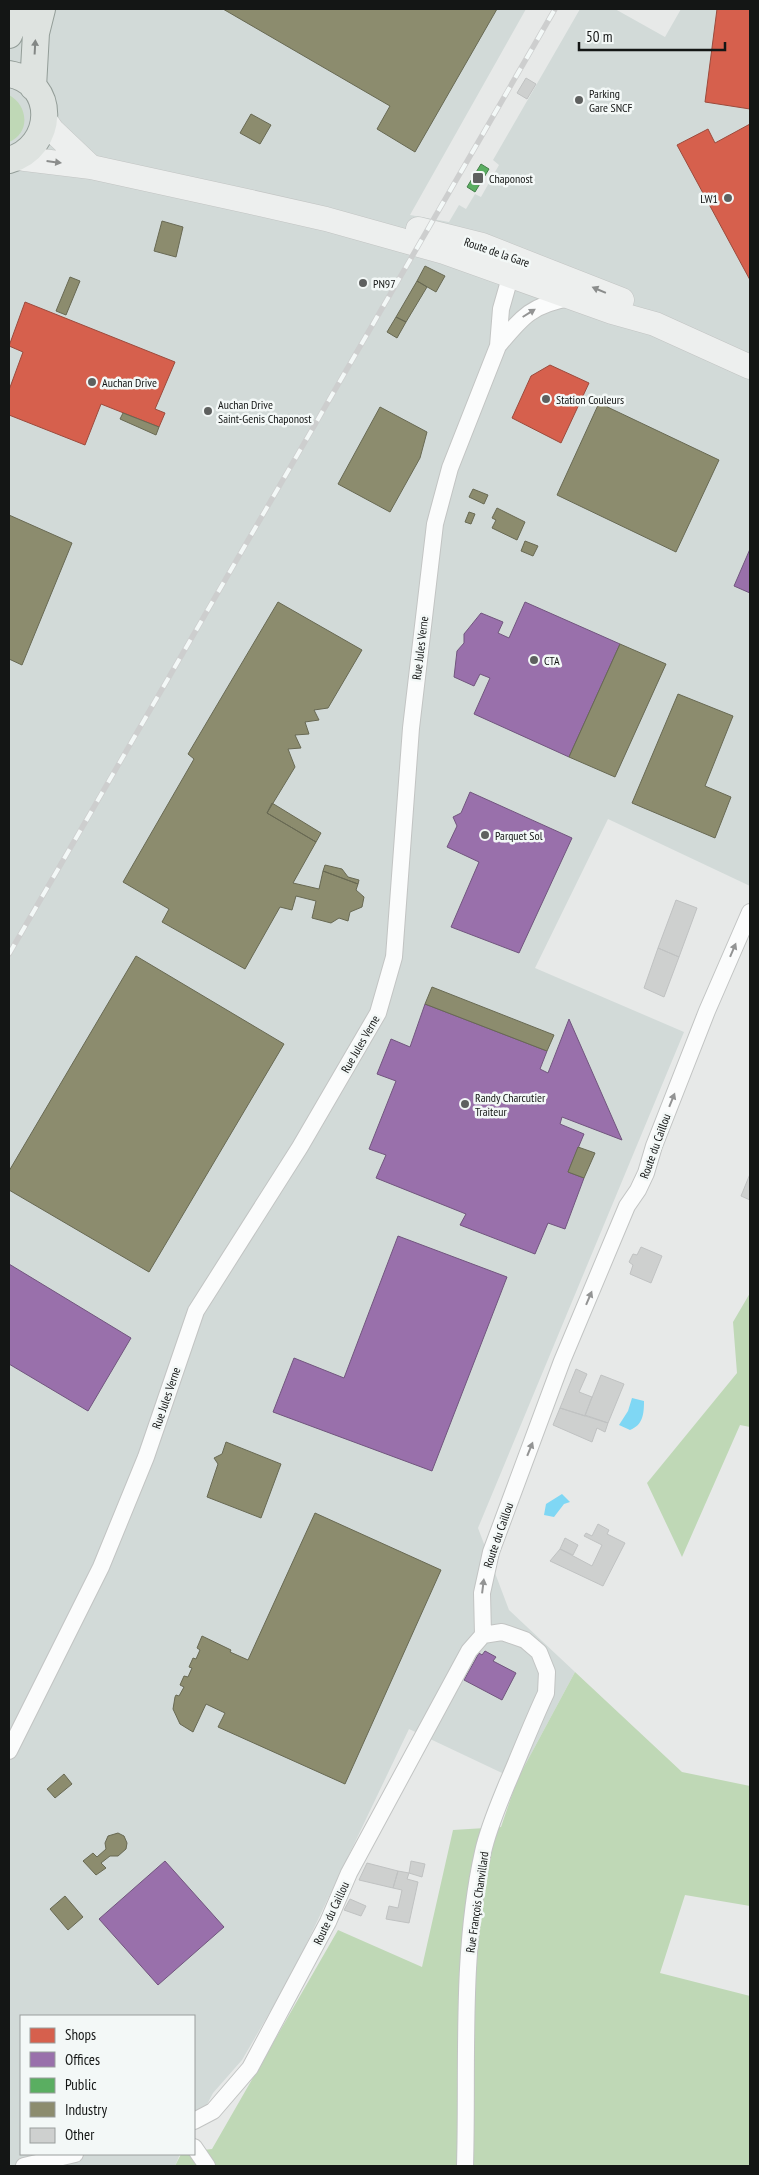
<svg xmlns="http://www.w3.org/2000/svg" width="759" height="2175" font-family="'PT Sans Narrow',sans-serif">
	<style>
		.built { fill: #d2dad8 }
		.green { fill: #bfd8b6 }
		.water { fill: #7fd7f4 }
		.shops { fill: #d6604d; stroke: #9c4a3c }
		.offices { fill: #9970ab; stroke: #71557e }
		.public { fill: #5aae61; stroke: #45804a }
		.industry { fill: #8c8c6e; stroke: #686953 }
		.building { fill: #ced0cf; stroke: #c0c2c2 }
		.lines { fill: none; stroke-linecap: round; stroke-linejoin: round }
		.minor-casing { stroke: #c2c4c3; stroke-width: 18 }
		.secondary-casing { stroke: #c2c4c3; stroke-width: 25 }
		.primary-casing { stroke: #939d98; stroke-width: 28 }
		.minor { stroke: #fbfcfc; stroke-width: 16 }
		.secondary { stroke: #edefee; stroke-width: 24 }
		.primary { stroke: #dee3e0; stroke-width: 26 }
		.rail-casing { stroke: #cdcece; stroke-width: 5.5 }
		.rail { stroke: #f3f8f7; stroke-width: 4; stroke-dasharray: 11; stroke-linecap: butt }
		.oneway { fill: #838785 }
		.oneway2 { fill: #8b8d8c }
		.oneway3 { fill: #939494 }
		.poi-dot { fill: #5e605f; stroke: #f3f8f7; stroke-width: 2 }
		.labels { text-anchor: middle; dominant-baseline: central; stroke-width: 5; stroke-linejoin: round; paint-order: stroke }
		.poi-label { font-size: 12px; fill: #141615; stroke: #f3f8f7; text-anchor: start }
		.street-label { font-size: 12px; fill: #141615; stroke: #f3f8f7 }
	</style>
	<rect width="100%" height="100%" fill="#e7e9e8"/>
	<!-- built -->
	<path class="built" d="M9 9H526L410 215 449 222 459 205 466 209 475 194 481 197 499 165 493 160 580 9H615L665 37 681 9H750V886L608 819 535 968 684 1032 478 1528 509 1610 575 1672 517 1780 409 1729 292 1974 242 2060 213 2093 194 2129V2016H21V2154H180L175 2166H9Z"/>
	<!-- green -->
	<path class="green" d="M9 95C28 105 31 133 9 142Z
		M750 1293V1427L740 1425 682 1557 647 1483 737 1373 733 1322Z
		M575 1672 682 1772 750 1786V1906L685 1895 660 1973 750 1996V2166H175L181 2154H194V2151L212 2149 338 1930 422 1967 453 1830 501 1827 517 1780Z"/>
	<!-- water -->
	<path class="water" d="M632 1398 644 1401C644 1414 643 1425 630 1430L619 1425 628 1411Z
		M562 1494 570 1502 564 1504 554 1517 544 1515 546 1504Z"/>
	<!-- shops -->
	<path class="shops" d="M717 9H750V109L705 102Z
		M750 124V280L677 145 708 129 715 143Z
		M25 302 175 362 155 409 165 413 159 427 101 404 85 445 9 415V390L23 352 9 346Z
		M550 365 589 383 561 443 512 418 531 376Z"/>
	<!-- offices -->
	<path class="offices" d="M750 549V593L734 586Z
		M525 602 620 644 569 757 474 714 490 678 480 674 474 686 454 677 457 651 464 643V634L481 613 503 622 498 633 509 638Z
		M470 792 572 838 519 953 451 927 479 862 447 847 457 826 453 817 461 813Z
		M425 1004 547 1051 540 1069 548 1073 569 1019 622 1140 562 1117 560 1124 584 1134 568 1172 584 1178 565 1229 548 1223 535 1254 460 1225 466 1214 376 1178 386 1155 369 1149 396 1081 377 1074 391 1039 410 1047Z
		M398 1236 507 1277 432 1471 273 1412 294 1358 344 1378Z
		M9 1264 131 1338 88 1411 9 1364Z
		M485 1651 496 1657 493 1661 516 1673 502 1700 464 1680 479 1653 482 1655Z
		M165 1861 224 1927 158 1985 99 1919Z"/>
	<!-- public -->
	<path class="public" d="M481 164 489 169 475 192 467 187Z"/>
	<!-- industry -->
	<path class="industry" d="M223 9H497L415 152 377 129 390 106Z
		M251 114 271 125 260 144 240 133Z
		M162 221 183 227 176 257 154 251Z
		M425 266 445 276 436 292 417 281Z
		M70 277 80 281 66 315 56 311Z
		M417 281 427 287 406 322 396 317Z
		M396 317 406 322 397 338 387 332Z
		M599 403 719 460 676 552 557 495Z
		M380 407 427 432 420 458 390 512 338 484Z
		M123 413 159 427 156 435 120 419Z
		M473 489 488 495 484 504 469 497Z
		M497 508 525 522 517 540 492 528 496 520 492 518Z
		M469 512 475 514 471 524 465 522Z
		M9 515 72 543 22 665 9 659Z
		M525 541 538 546 533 556 521 551Z
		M278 602 362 650 328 708 314 710 319 720 305 722 309 734 295 735 301 748 288 749 295 767 267 813 316 842 293 883 319 889 323 871 358 884 356 890 364 897 362 907 350 912 348 921 339 918 331 923 312 918 316 901 296 896 292 910 280 907 245 969 162 922 169 909 123 882 194 759 188 754Z
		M620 644 666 664 615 777 569 757Z
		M678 694 733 716 705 786 731 797 715 838 632 803Z
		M272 803 321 833 316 842 267 813Z
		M325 865 342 869 348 877 359 880 358 884 323 871Z
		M136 956 284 1044 149 1272 9 1190V1171Z
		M432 987 554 1035 547 1051 425 1004Z
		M578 1147 595 1153 584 1178 568 1172Z
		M226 1442 281 1464 261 1518 207 1497 218 1464 214 1458 222 1454Z
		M315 1513 441 1570 345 1784 218 1727 225 1713 206 1704 193 1732 180 1724 173 1709 175 1697 176 1695 179 1696 184 1687 180 1685 184 1676 188 1677 192 1668 189 1667 193 1658 196 1659 200 1650 197 1648 202 1636 231 1650 230 1652 248 1660Z
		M64 1774 72 1784 55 1798 47 1789Z
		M118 1833 124 1836 127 1843 126 1849 118 1856H110L101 1863 106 1868 96 1875 83 1861 93 1853 97 1857 106 1849 105 1843 108 1836Z
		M65 1896 83 1917 68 1930 50 1909Z"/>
	<!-- building -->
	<path class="building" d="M526 78 536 84 527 99 517 93Z
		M676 900 697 908 679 957 658 948Z
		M658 948 679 957 664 997 644 988Z
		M750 1174V1200L741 1196Z
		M641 1247 662 1256 651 1283 630 1274 633 1265 629 1262 633 1254 637 1255Z
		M576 1369 587 1374 579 1392 592 1397 585 1416 560 1408Z
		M601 1375 624 1384 608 1423 585 1415Z
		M560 1408 608 1423 605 1432 597 1428 592 1442 553 1425Z
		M598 1524 609 1530 607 1534 625 1543 603 1586 550 1561 560 1549 592 1566 602 1545 584 1536 586 1533 592 1536Z
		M565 1538 578 1545 573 1555 560 1549Z
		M411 1861 425 1864 422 1877 409 1873Z
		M367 1863 398 1871 393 1888 359 1880Z
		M398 1871 409 1873 407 1879 418 1882 409 1923 386 1919 389 1906 398 1908 402 1890 393 1888Z
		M350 1899 366 1906 361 1916 344 1910Z"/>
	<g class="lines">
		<!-- minor casing -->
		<g class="minor-casing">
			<path id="minor" d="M498 346C522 317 531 305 570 298
				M9 1751 101 1567 146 1457 196 1311 300 1147 378 1013 394 957 411 728 435 524 450 468 498 346 501 309 511 274
				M194 2121 213 2111 250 2068 328 1922 349 1873 469 1651 483 1635 482 1593 491 1552 562 1361 627 1206 638 1190 646 1173 654 1146 707 1011 750 912
				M194 2147 207 2166
				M24 2166 75 2154
				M465 2166C468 2062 460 1955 483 1852 488 1829 498 1806 507 1784 520 1754 532 1723 546 1693L547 1672 539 1652 525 1640 502 1632 483 1635"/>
		</g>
		<!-- secondary casing -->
		<g class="secondary-casing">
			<path id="secondary" d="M45 120 52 130 91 167
				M17 158 91 167 251 202 326 219 444 252 612 312 655 324 750 367
				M418 229 482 245 622 300"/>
		</g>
		<!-- primary casing -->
		<g class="primary-casing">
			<path id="primary" d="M9 35 20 9
				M9 74C57 82 55 147 9 160
				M33 87 36 33 42 9"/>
		</g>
		<!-- minor -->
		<use href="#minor" class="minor"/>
		<!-- secondary -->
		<use href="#secondary" class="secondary"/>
		<!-- primary -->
		<use href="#primary" class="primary"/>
		<!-- rail casing -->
		<g class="rail-casing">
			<path id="rail" d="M9 954 555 9"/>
		</g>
		<!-- rail -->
		<use href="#rail" class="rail"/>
	</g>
	<!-- one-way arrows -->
	<defs><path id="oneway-solid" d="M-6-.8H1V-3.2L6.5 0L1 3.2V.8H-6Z" transform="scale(1.25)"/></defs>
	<use class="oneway" href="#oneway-solid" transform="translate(35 47) rotate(-87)"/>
	<g class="oneway2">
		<use href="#oneway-solid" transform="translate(54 162) rotate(7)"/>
		<use href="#oneway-solid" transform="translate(599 290) rotate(-157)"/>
	</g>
	<g class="oneway3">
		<use href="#oneway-solid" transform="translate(529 313) rotate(-32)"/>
		<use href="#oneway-solid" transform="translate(733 950) rotate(-67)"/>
		<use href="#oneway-solid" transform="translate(672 1100) rotate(-68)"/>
		<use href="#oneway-solid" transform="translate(589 1298) rotate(-67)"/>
		<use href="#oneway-solid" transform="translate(530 1449) rotate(-68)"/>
		<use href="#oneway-solid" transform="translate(483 1586) rotate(-83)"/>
	</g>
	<!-- markers -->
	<g class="poi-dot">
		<circle cx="579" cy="100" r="5"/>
		<rect x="472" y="172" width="12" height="12" rx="2.5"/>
		<circle cx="728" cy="198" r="5"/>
		<circle cx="363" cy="283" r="5"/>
		<circle cx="92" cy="382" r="5"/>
		<circle cx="546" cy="399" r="5"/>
		<circle cx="208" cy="411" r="5"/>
		<circle cx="534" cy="660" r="5"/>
		<circle cx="485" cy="835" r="5"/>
		<circle cx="465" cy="1104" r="5"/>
	</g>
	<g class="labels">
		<!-- poi labels -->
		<g class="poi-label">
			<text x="589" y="93">Parking<tspan x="589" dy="14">Gare SNCF</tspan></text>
			<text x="489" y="178">Chaponost</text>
			<text x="718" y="198" text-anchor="end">LW1</text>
			<text x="373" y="283">PN97</text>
			<text x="102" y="382">Auchan Drive</text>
			<text x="556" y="399">Station Couleurs</text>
			<text x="218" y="404">Auchan Drive<tspan x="218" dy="14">Saint-Genis Chaponost</tspan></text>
			<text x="544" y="660">CTA</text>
			<text x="495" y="835">Parquet Sol</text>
			<text x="475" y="1097">Randy Charcutier<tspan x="475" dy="14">Traiteur</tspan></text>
		</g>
		<!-- street labels -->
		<g class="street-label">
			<text transform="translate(497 252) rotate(19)">Route de la Gare</text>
			<text transform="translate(420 648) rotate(-83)">Rue Jules Verne</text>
			<text transform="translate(360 1044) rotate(-60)">Rue Jules Verne</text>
			<text transform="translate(655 1146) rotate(-70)">Route du Caillou</text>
			<text transform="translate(166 1398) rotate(-71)">Rue Jules Verne</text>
			<text transform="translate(498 1535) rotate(-71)">Route du Caillou</text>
			<text transform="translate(477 1902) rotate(-82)">Rue François Chanvillard</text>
			<text transform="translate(331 1913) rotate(-65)">Route du Caillou</text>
		</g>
	</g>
	<!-- border -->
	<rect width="759" height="2175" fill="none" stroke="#141615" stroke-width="20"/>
	<!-- legend -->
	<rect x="20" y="2015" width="175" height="140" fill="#f3f8f7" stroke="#9a9e9d"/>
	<rect x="30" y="2028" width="25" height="15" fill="#d6604d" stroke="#9a9e9d"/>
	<text x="65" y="2040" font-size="15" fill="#141615">Shops</text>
	<rect x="30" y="2052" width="25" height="15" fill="#9970ab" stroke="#9a9e9d"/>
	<text x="65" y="2065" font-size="15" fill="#141615">Offices</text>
	<rect x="30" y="2078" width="25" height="15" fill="#5aae61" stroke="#9a9e9d"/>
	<text x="65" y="2090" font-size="15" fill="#141615">Public</text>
	<rect x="30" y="2102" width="25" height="15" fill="#8c8c6e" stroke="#9a9e9d"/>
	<text x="65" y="2115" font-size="15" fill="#141615">Industry</text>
	<rect x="30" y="2128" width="25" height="15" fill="#ced0cf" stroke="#9a9e9d"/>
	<text x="65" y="2140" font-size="15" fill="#141615">Other</text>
	<!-- scale -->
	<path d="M579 42v8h146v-8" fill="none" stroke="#141615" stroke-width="2.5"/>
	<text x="586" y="42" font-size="15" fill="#141615" stroke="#f3f8f7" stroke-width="4" paint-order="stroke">50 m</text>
</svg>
